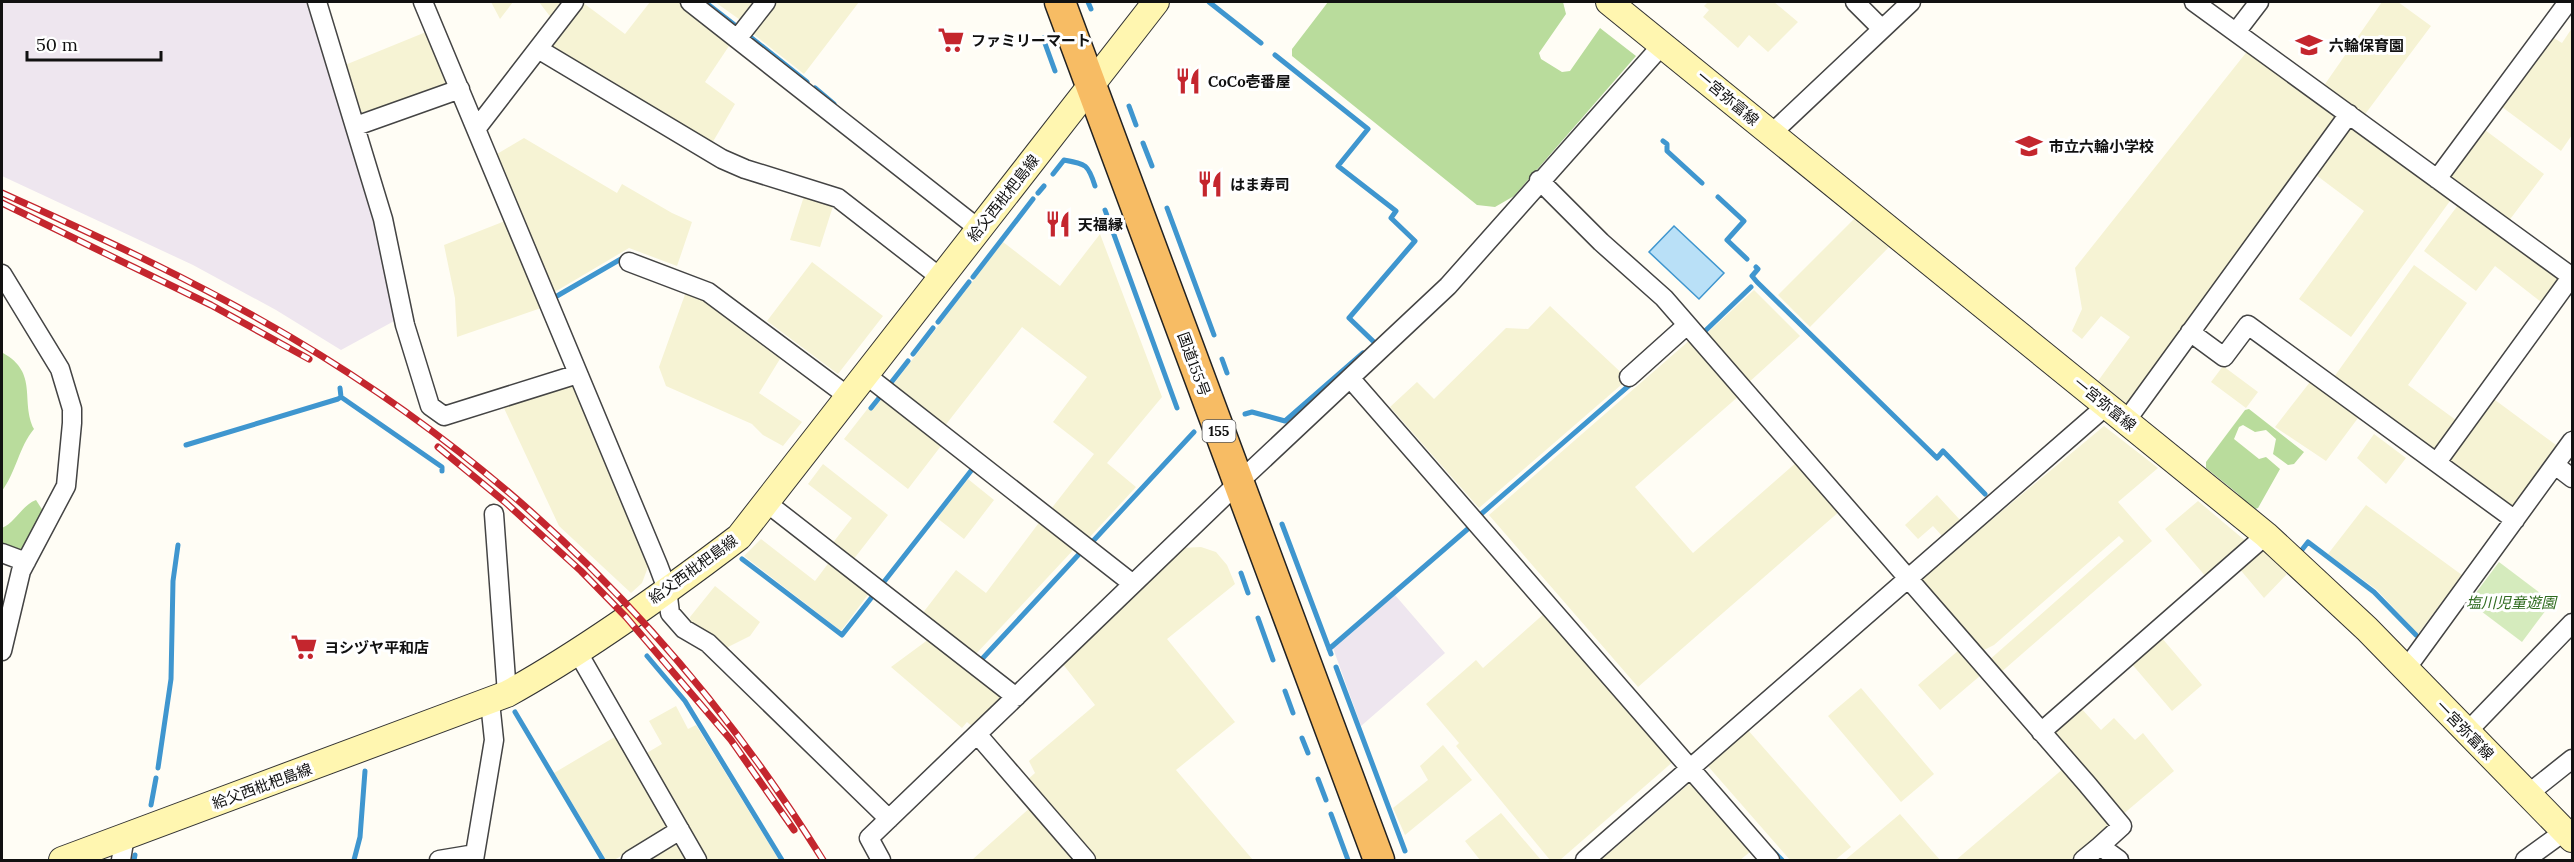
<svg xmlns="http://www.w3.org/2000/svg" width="2574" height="862" font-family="Lora,'Noto Sans JP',serif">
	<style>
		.industrial { fill: #eee6ef }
		.farmland { fill: #f6f3d4 }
		.green { fill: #d5ebbd }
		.forest { fill: #b9dc9c }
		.water { fill: #b9e0f7; stroke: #3f96cf; stroke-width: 1.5 }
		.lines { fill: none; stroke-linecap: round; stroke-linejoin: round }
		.stream { stroke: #3f96cf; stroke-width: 5 }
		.minor-casing { stroke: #444; stroke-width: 21 }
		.secondary-casing { stroke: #333; stroke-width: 28 }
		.trunk-casing { stroke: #222; stroke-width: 33 }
		.minor { stroke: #fff; stroke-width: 18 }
		.secondary { stroke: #fff6b0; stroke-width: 26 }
		.trunk { stroke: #f7bc64; stroke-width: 30 }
		.rail-casing { stroke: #c4262e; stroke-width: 7 }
		.rail { stroke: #fff; stroke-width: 4.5; stroke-dasharray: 14; stroke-linecap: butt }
		.labels { text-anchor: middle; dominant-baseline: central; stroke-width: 6; stroke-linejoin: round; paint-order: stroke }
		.shield { fill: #fff; stroke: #585858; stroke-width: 1.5 }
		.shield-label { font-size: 14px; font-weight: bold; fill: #111 }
		.poi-label { font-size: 15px; font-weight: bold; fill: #111; stroke: #fff; text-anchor: start }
		.street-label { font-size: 15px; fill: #111; stroke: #fff }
		.park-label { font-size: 15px; font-style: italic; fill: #2f6b1f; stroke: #fff }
	</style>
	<rect width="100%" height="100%" fill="#fffdf5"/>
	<!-- industrial -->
	<path class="industrial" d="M2 2H310L367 189 396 320 341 350 276 310 193 265 2 176Z
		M1395 595 1445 653 1361 726 1333 648Z"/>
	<!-- farmland -->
	<path class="farmland" d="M491 2H513L500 19Z
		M539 2H565L552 19Z
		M582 2 625 34 650 2H678L731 43 705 82 735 104 711 145 550 50 549 43Z
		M715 2H759L743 22Z
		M770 2H859L804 74 748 30Z
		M1708 2H1774L1798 22 1768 52 1749 35 1738 48 1703 17 1709 10 1704 6Z
		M2382 2H2398L2431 26 2363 117 2323 87Z
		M2572 28V135L2561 151 2498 104 2549 35 2562 43Z
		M426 32 449 87 360 113 345 65Z
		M2249 49 2335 113 2336 120 2129 406 2098 381 2130 337 2101 316 2082 339 2072 331 2082 309 2075 268Z
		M2351 124 2450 195V201L2351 337 2299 299 2364 211 2312 172Z
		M2481 127 2544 174 2508 222 2448 178Z
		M524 138 617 193 622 184 672 213 692 222 677 266 629 248 553 293 497 154Z
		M805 193 835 200 820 247 790 240Z
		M2462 204 2563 276 2545 305 2495 266 2476 291 2424 251 2458 205Z
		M1858 215 1892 244 1810 327 1778 295Z
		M505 221 541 308 457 337 455 298 444 245Z
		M1100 234 1162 397 1107 463 1136 487 1089 538 1051 509 1094 454 1053 422 1087 377 1022 327 944 427 892 386 1003 242 1060 286Z
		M812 262 883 316 838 374 767 321Z
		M2414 265 2467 303 2408 385 2460 423 2438 453 2334 377Z
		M688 286 783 354 759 393 802 422 783 446 763 435 752 424 666 386 659 367Z
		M1754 290 1800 336 1747 384 1704 336Z
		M1550 306 1628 379 1479 508 1390 407 1417 382 1434 399 1506 328 1528 329Z
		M1691 339 1740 395 1635 487 1693 553 1798 461 1841 510 1638 687 1489 515Z
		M2223 366 2258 392 2246 408 2211 382Z
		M2310 382 2358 418 2326 461 2275 427Z
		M569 384 576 386 648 567 642 583 631 593 559 526 502 404Z
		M884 396 944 442 908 489 844 439 869 407 873 410Z
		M2491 397 2556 445 2511 508 2446 458Z
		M2104 426 2158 468 2118 502 2152 541 1999 674 1988 661 2124 541 2119 536 1994 645 1980 652 1918 581Z
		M2374 434 2406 458 2386 484 2357 458Z
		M823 464 888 515 853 560 832 544 852 518 808 484Z
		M968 479 994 500 964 539 937 518Z
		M1937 495 1961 521 1943 537 1933 526 1918 539 1905 525Z
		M2198 501 2248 543 2207 578 2165 529Z
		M2366 505 2462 575 2418 634 2377 590 2328 554Z
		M1041 520 1076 547 975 655 922 614 956 570 986 593Z
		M761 539 815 581 830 561 870 592 841 631 744 556Z
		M1201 547 1216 552 1227 565 1235 584 1167 639 1235 722 1176 770 1253 860H1094L1026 781 1035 773 1029 761 1095 705 1062 663 1181 548Z
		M2260 548 2289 572 2264 598 2238 567Z
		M715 586 760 622 750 636 724 649 691 625 690 617Z
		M1546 612 1675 760 1560 860H1550L1456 746 1459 743 1426 704 1476 660 1483 668Z
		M2161 637 2202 685 2172 711 2131 663Z
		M929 639 1003 695 1004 702 975 729 967 722 962 728 891 667Z
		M1959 650 1981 675 1940 710 1918 685Z
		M1861 688 1934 774 1901 802 1828 716Z
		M676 706 688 729 696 725 779 860H708L645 754 662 744 649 721Z
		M2080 707 2101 730 2114 718 2135 740 2143 733 2174 771 2121 816 2054 737 2055 730Z
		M1747 729 1851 847 1835 860H1790L1707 765Z
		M618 735 670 824 668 830 614 860H606L554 773Z
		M1443 745 1472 780 1405 835 1393 808 1428 780 1420 766Z
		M2064 768 2112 825 2070 860H1956Z
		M1691 782 1750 852 1740 860H1601Z
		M1032 806 1079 860H974L973 859Z
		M1501 813 1541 860H1480L1465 841Z
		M1900 814 1940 860H1845Z
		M677 844 682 845 691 860H650Z"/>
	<!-- green -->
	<path class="green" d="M2499 562 2552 602 2522 642 2469 602Z"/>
	<!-- forest -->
	<path class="forest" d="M1328 2H1563L1566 14 1539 53 1541 59 1562 72 1570 71 1600 28 1636 56 1514 196 1495 207 1477 205 1292 56V49Z
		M3 353C39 373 20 401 34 429 19 447 16 472 2 491Z
		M2249 409 2304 452 2294 464 2288 465 2273 454 2276 439 2266 430 2255 432 2243 425 2239 427 2234 439 2259 459 2266 457 2280 469 2258 508 2252 510 2237 493 2206 468V462L2245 410Z
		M36 500 45 514 19 554 2 546V528C16 522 22 505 36 500Z"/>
	<!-- water -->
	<path class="water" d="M1674 226 1724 273 1699 299 1649 252Z"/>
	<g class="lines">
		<!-- stream -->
		<path class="stream" d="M705 2 736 26
			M1088 2 1091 9
			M1209 2 1261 43
			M749 36 807 82
			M1043 38 1055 71
			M1275 55 1368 129 1338 166 1396 211 1391 218 1415 241 1349 318 1375 343
			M815 88 834 104
			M1129 106 1136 125
			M1663 141 1667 144V151L1702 183
			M1143 143 1152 166
			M1053 174 1064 160C1086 164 1088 164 1095 186
			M1038 193 1044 186
			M1718 197 1744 221 1727 240 1747 259
			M1167 208 1214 335
			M1105 210 1177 408
			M1756 267 1758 269 1752 276 1757 282 1937 458 1943 451 1985 494
			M973 277 1033 199
			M557 296 626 256
			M938 322 969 282
			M1703 333 1751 287
			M913 354 933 328
			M1222 359 1227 373
			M890 384 908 361
			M341 397 442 467V471
			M871 408 879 398
			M1245 414 1252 412 1285 421 1363 353
			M186 445 338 399 341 397 340 388
			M1480 515 1633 382
			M1282 524 1331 654
			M1094 540 1194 432
			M2301 551 2308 542 2374 592 2416 635
			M742 559 842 635 872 597
			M1241 573 1248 593
			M883 583 974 467
			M1258 618 1273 660
			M1329 649 1470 527
			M647 656 685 701 782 860
			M982 659 1081 552
			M1336 667 1405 851
			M1285 691 1293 713
			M515 712 603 860
			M1302 738 1308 753
			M158 768 171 679 173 581 178 545
			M1318 779 1326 800
			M151 805 156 778
			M1331 814 1348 860
			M1773 851 1782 860
			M134 860 135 855
			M354 860 360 837 365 771"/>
		<!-- minor casing -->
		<g class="minor-casing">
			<path id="minor" d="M317 2 383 219 405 325 430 406 444 416 578 374
				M423 2 658 565 667 589 670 613 684 629 708 643 889 819
				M690 2 979 229
				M1855 2 1882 29
				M2194 2 2572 277
				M2236 32 2259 2
				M737 39 766 2
				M538 49 722 159 745 169 838 198 941 278
				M356 126 460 89
				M476 129 574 2
				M1771 134 1911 2
				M2437 179 2568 2
				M1539 180 1601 242 1664 298 2087 784 2122 826 2100 846 2119 860
				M629 262 708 292 849 397
				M2 274 60 369 72 409V423L66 486 21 571 2 651
				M2190 332 2224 357 2248 325 2515 520
				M866 375 1133 584
				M1629 377 1687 325
				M1350 378 1770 860
				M2126 421 2349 114
				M2437 462 2572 276
				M2555 465 2572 478
				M767 503 1016 697
				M494 514 507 694
				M2 553 26 562
				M577 651 697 860
				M2406 669 2572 441
				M2041 732 2266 535
				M2467 732 2572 623
				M977 734 1086 860
				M2528 794 2572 759
				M121 860 125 836
				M439 860 475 854
				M474 860 494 740 490 702
				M631 860 680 830
				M881 860 869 838 1238 483 1448 286 1663 44
				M1585 860 2106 406
				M2083 860 2100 846
				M2525 860 2565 831"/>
		</g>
		<!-- secondary casing -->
		<g class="secondary-casing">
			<path id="secondary" d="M1609 2 2266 535 2367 629 2572 839
				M62 860 507 694C585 651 668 591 739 537L1156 2"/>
		</g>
		<!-- trunk casing -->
		<g class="trunk-casing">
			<path id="trunk" d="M1060 2 1379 860"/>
		</g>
		<!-- minor -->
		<use href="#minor" class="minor"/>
		<!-- secondary -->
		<use href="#secondary" class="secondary"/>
		<!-- trunk -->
		<use href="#trunk" class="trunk"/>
		<!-- rail casing -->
		<g class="rail-casing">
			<path id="rail" d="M2 193C100 237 199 283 292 338 512 468 689 644 823 860
				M2 203 211 305 309 359
				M438 447 505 502 581 571 626 617 731 740 794 830"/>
		</g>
		<!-- rail -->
		<use href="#rail" class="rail"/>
	</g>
	<!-- icons -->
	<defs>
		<g id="supermarket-bare" transform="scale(2.07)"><path d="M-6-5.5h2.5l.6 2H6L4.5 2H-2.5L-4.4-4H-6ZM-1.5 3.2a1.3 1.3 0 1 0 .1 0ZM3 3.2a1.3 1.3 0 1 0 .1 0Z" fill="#c4262e" stroke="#fff" stroke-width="2.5" paint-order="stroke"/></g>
		<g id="school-bare" transform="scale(2.07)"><path d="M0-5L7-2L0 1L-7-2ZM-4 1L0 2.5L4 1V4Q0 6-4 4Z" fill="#c4262e" stroke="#fff" stroke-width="2.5" paint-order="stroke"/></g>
		<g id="restaurant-bare" transform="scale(2.07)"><path d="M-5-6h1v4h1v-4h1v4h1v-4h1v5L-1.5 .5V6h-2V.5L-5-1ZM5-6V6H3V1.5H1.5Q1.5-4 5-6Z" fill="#c4262e" stroke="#fff" stroke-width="2.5" paint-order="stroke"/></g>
	</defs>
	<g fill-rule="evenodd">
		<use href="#supermarket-bare" x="951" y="40"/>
		<use href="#school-bare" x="2309" y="45"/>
		<use href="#restaurant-bare" x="1188" y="81"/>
		<use href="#school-bare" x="2029" y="146"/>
		<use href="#restaurant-bare" x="1210" y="184"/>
		<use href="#restaurant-bare" x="1058" y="224"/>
		<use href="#supermarket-bare" x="304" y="647"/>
	</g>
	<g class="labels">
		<!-- shield labels -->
		<rect class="shield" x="1202.5" y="420" width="33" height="22" rx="4.5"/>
		<g class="shield-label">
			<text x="1219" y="431">155</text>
		</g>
		<!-- poi labels -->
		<g class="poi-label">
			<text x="971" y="40">ファミリーマート</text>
			<text x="2329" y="45">六輪保育園</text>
			<text x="1208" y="81">CoCo壱番屋</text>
			<text x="2049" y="146">市立六輪小学校</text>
			<text x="1230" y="184">はま寿司</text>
			<text x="1078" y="224">天福縁</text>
			<text x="324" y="647">ヨシヅヤ平和店</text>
		</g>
		<!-- street labels -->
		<g class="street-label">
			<text transform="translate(1728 98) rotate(40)">一宮弥富線</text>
			<text transform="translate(1003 198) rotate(-52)">給父西枇杷島線</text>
			<text transform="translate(1194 364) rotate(70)">国道155号</text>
			<text transform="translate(2105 404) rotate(39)">一宮弥富線</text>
			<text transform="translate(693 569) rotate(-36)">給父西枇杷島線</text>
			<text transform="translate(2465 730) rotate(46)">一宮弥富線</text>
			<text transform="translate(262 786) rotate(-20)">給父西枇杷島線</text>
		</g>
		<!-- park labels -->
		<g class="park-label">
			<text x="2511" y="602">塩川児童遊園</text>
		</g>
	</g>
	<!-- border -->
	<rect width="2574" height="862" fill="none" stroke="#111111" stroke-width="6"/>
	<!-- scale -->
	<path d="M27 51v9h134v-9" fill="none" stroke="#111111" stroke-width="3"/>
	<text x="36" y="51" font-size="18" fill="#111111" stroke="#ffffff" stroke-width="4.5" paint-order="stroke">50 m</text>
</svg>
